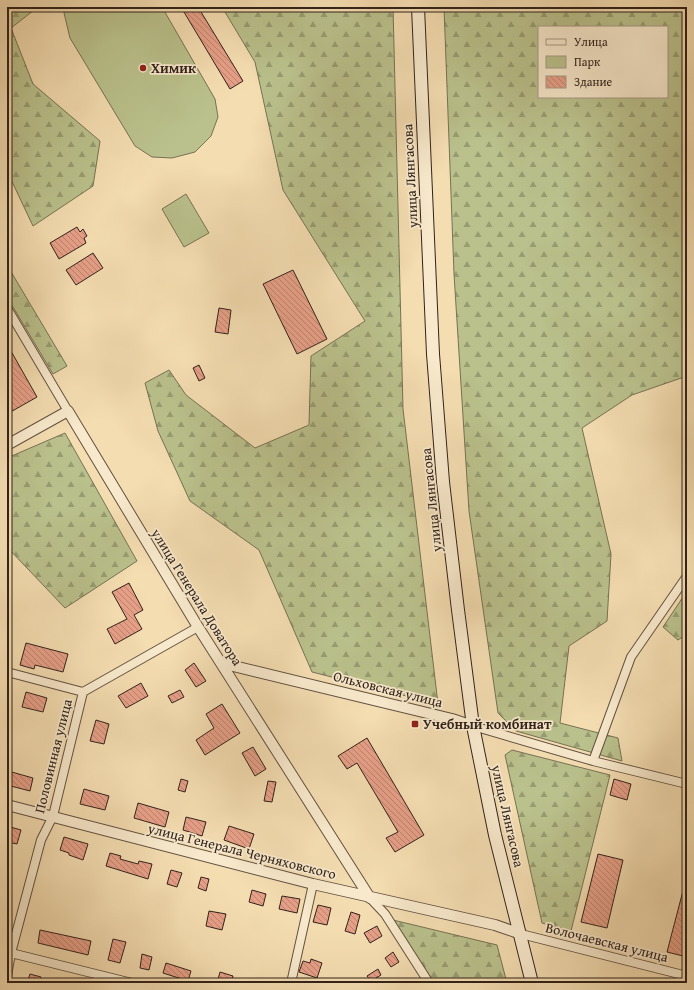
<svg xmlns="http://www.w3.org/2000/svg" width="694" height="990" font-family="'Gentium Book Plus',serif">
	<style>
		.green { fill: #bac18c; stroke: #767254 }
		.forest { fill: url(#forest-firs); stroke: #767254; fill-rule: evenodd }
		.building { fill: url(#building-back-hatch); stroke: #31221b }
		.lines { fill: none; stroke-linecap: round; stroke-linejoin: round }
		.minor-casing { stroke: #625140; stroke-width: 10 }
		.tertiary-casing { stroke: #625140; stroke-width: 12 }
		.secondary-casing { stroke: #31221b; stroke-width: 14 }
		.minor { stroke: #f8e9cc; stroke-width: 8 }
		.tertiary { stroke: #f8e9cc; stroke-width: 10 }
		.secondary { stroke: #f8e9cc; stroke-width: 12 }
		.poi-dot { fill: #8f2418; stroke: #f8e9cc; stroke-width: 1.5 }
		.labels { text-anchor: middle; dominant-baseline: central; stroke-width: 3.5; stroke-linejoin: round; paint-order: stroke }
		.poi-label { font-size: 14px; font-weight: bold; fill: #31221b; stroke: #f8e9cc; text-anchor: start }
		.street-label { font-size: 14px; fill: #31221b; stroke: #f8e9cc }
	</style>
	<defs>
		<pattern id="forest-firs" width="22" height="20" patternUnits="userSpaceOnUse"><rect width="22" height="20" fill="#bac18c"/><path d="M5 1l3.5 6h-7zM16 11l3.5 6h-7z" fill="#989c72"/></pattern>
		<pattern id="building-back-hatch" width="6" height="6" patternUnits="userSpaceOnUse"><rect width="6" height="6" fill="#e7a088"/><path d="M-1 5l2 2M0 0l6 6M5-1l2 2" fill="none" stroke="#bc826e"/></pattern>
	</defs>
	<rect width="100%" height="100%" fill="#f4ddb1"/>
	<filter id="stains"><feTurbulence type="fractalNoise" baseFrequency=".005" numOctaves="4"/><feColorMatrix values="0 0 0 0 .2 0 0 0 0 .09 0 0 0 0 .02 0 0 0 .5 -.17"/></filter>
	<radialGradient id="worn" r=".72"><stop offset=".6" stop-color="#630" stop-opacity="0"/><stop offset="1" stop-color="#630" stop-opacity=".3"/></radialGradient>
	<!-- green -->
	<path class="green" d="M66 7H162L215 99 218 117 211 136 195 152 172 158 152 157 135 146 70 38 64 13Z
		M186 194 209 233 184 247 162 209Z"/>
	<!-- forest -->
	<path class="forest" d="M7 7H38L11 28 33 84 100 141 93 186 33 226 7 171Z
		M222 7H393L403 409 438 704 312 672 259 550 190 501 158 431 145 383 169 370 186 395 255 448 309 425 311 356 365 321 283 190 255 62Z
		M444 7H687V376L632 395 582 428 611 554 607 621 569 646 560 723 618 738 622 761 516 731 498 713 469 511 454 274ZM539 27H667V97H539Z
		M7 265 67 366 53 374 7 297Z
		M65 433 137 561 65 608 7 547V458Z
		M687 591V634L678 640 663 627Z
		M512 750 610 775 571 931 542 923 505 755Z
		M393 920 497 945 507 983H432Z"/>
	<!-- building -->
	<path class="building" d="M181 7H198L243 81 230 89Z
		M77 227 80 232 83 229 87 236 84 238 86 243 59 259 50 243Z
		M93 253 103 268 76 285 66 270Z
		M293 270 327 339 297 354 263 284Z
		M219 308 231 310 228 334 215 332Z
		M7 344 37 397 7 414V393L12 390 7 382Z
		M199 365 205 378 199 381 193 368Z
		M129 583 143 610 134 615 142 629 115 644 107 629 127 619 112 592Z
		M26 643 68 654 63 672 35 665 34 669 20 665Z
		M194 663 206 681 196 687 185 670Z
		M141 683 148 696 126 708 118 696Z
		M180 690 184 697 172 703 168 696Z
		M26 692 47 698 43 712 22 707Z
		M222 704 240 733 205 755 196 740 214 728 206 714Z
		M96 720 109 724 104 744 90 741Z
		M367 738 424 835 395 852 386 838 398 832 357 763 347 769 338 756Z
		M253 747 266 769 255 776 242 753Z
		M8 771 33 778 30 791 7 785Z
		M181 779 188 781 185 792 178 790Z
		M614 779 631 784 627 800 610 795Z
		M268 781 276 782 272 802 264 801Z
		M84 789 109 796 105 810 80 804Z
		M138 803 169 812 165 827 134 818Z
		M186 817 206 822 202 836 183 830Z
		M7 826 21 830 17 844 7 842Z
		M229 826 254 834 249 849 224 840Z
		M64 837 88 844 83 860 69 855V853L60 850Z
		M110 853 121 856 120 859 138 864 139 861 152 864 148 879 106 866Z
		M598 854 623 860 607 928 581 922Z
		M171 870 182 873 177 887 167 884Z
		M201 877 209 879 206 891 198 888Z
		M685 883H687V957L667 952Z
		M252 890 266 894 263 906 249 902Z
		M282 896 300 899 297 913 279 909Z
		M318 905 331 908 327 925 313 922Z
		M209 911 226 914 222 930 206 926Z
		M351 912 360 915 355 934 345 931Z
		M377 926 382 936 370 943 364 933Z
		M40 930 91 941 88 955 38 943Z
		M113 939 126 942 120 963 108 960Z
		M393 952 399 962 391 967 385 958Z
		M142 954 152 957 149 970 140 968Z
		M311 959 322 963 317 978 299 972 303 961 310 963Z
		M166 963 191 971 188 981 163 973Z
		M378 969 381 975 371 981 367 976Z
		M220 972 233 976 231 983H217Z
		M30 974 41 977 40 983H27Z"/>
	<g class="lines">
		<!-- minor casing -->
		<g class="minor-casing">
			<path id="minor" d="M7 308 68 411
				M7 672 83 692
				M473 726 593 761 687 784
				M593 761 631 657 687 576
				M370 898 385 914 429 983
				M521 934 687 976
				M7 952 132 983
				M7 976 11 953 41 840 53 816 83 692 198 627
				M291 983 313 884"/>
		</g>
		<!-- tertiary casing -->
		<g class="tertiary-casing">
			<path id="tertiary" d="M7 445 68 411 198 627 370 898
				M221 663 452 719 473 726
				M7 805 313 884 495 925 521 934"/>
		</g>
		<!-- secondary casing -->
		<g class="secondary-casing">
			<path id="secondary" d="M418 7 433 354 443 482 458 610 473 726 495 835 532 983"/>
		</g>
		<!-- minor -->
		<use href="#minor" class="minor"/>
		<!-- tertiary -->
		<use href="#tertiary" class="tertiary"/>
		<!-- secondary -->
		<use href="#secondary" class="secondary"/>
	</g>
	<!-- markers -->
	<g class="poi-dot">
		<circle cx="143" cy="68" r="4"/>
		<rect x="411" y="720" width="8" height="8" rx="2"/>
	</g>
	<g class="labels">
		<!-- poi labels -->
		<g class="poi-label">
			<text x="151" y="68">Химик</text>
			<text x="423" y="724">Учебный комбинат</text>
		</g>
		<!-- street labels -->
		<g class="street-label">
			<text transform="translate(410 176) rotate(-93)">улица Лянгасова</text>
			<text transform="translate(431 500) rotate(-96)">улица Лянгасова</text>
			<text transform="translate(197 597) rotate(58)">улица Генерала Доватора</text>
			<text transform="translate(388 689) rotate(14)">Ольховская улица</text>
			<text transform="translate(53 756) rotate(-76)">Половинная улица</text>
			<text transform="translate(508 816) rotate(77)">улица Лянгасова</text>
			<text transform="translate(242 851) rotate(14)">улица Генерала Черняховского</text>
			<text transform="translate(607 942) rotate(14)">Волочаевская улица</text>
		</g>
	</g>
	<!-- margin -->
	<rect width="694" height="990" fill="none" stroke="#f4ddb1" stroke-width="24"/>
	<rect x="8" y="8" width="678" height="974" fill="none" stroke="#31221b" stroke-width="2"/>
	<rect x="12" y="12" width="670" height="966" fill="none" stroke="#31221b"/>
	<!-- legend -->
	<rect x="538" y="26" width="130" height="72" fill="#f8e9cc" stroke="#a89985"/>
	<rect x="546" y="39" width="20" height="6" fill="#f8e9cc" stroke="#a89985"/>
	<text x="574" y="46" font-size="12" fill="#31221b">Улица</text>
	<rect x="546" y="56" width="20" height="12" fill="#bac18c" stroke="#a89985"/>
	<text x="574" y="66" font-size="12" fill="#31221b">Парк</text>
	<rect x="546" y="76" width="20" height="12" fill="url(#building-back-hatch)" stroke="#a89985"/>
	<text x="574" y="86" font-size="12" fill="#31221b">Здание</text>
	<rect width="100%" height="100%" filter="url(#stains)"/>
	<rect width="100%" height="100%" fill="url(#worn)"/>
</svg>
